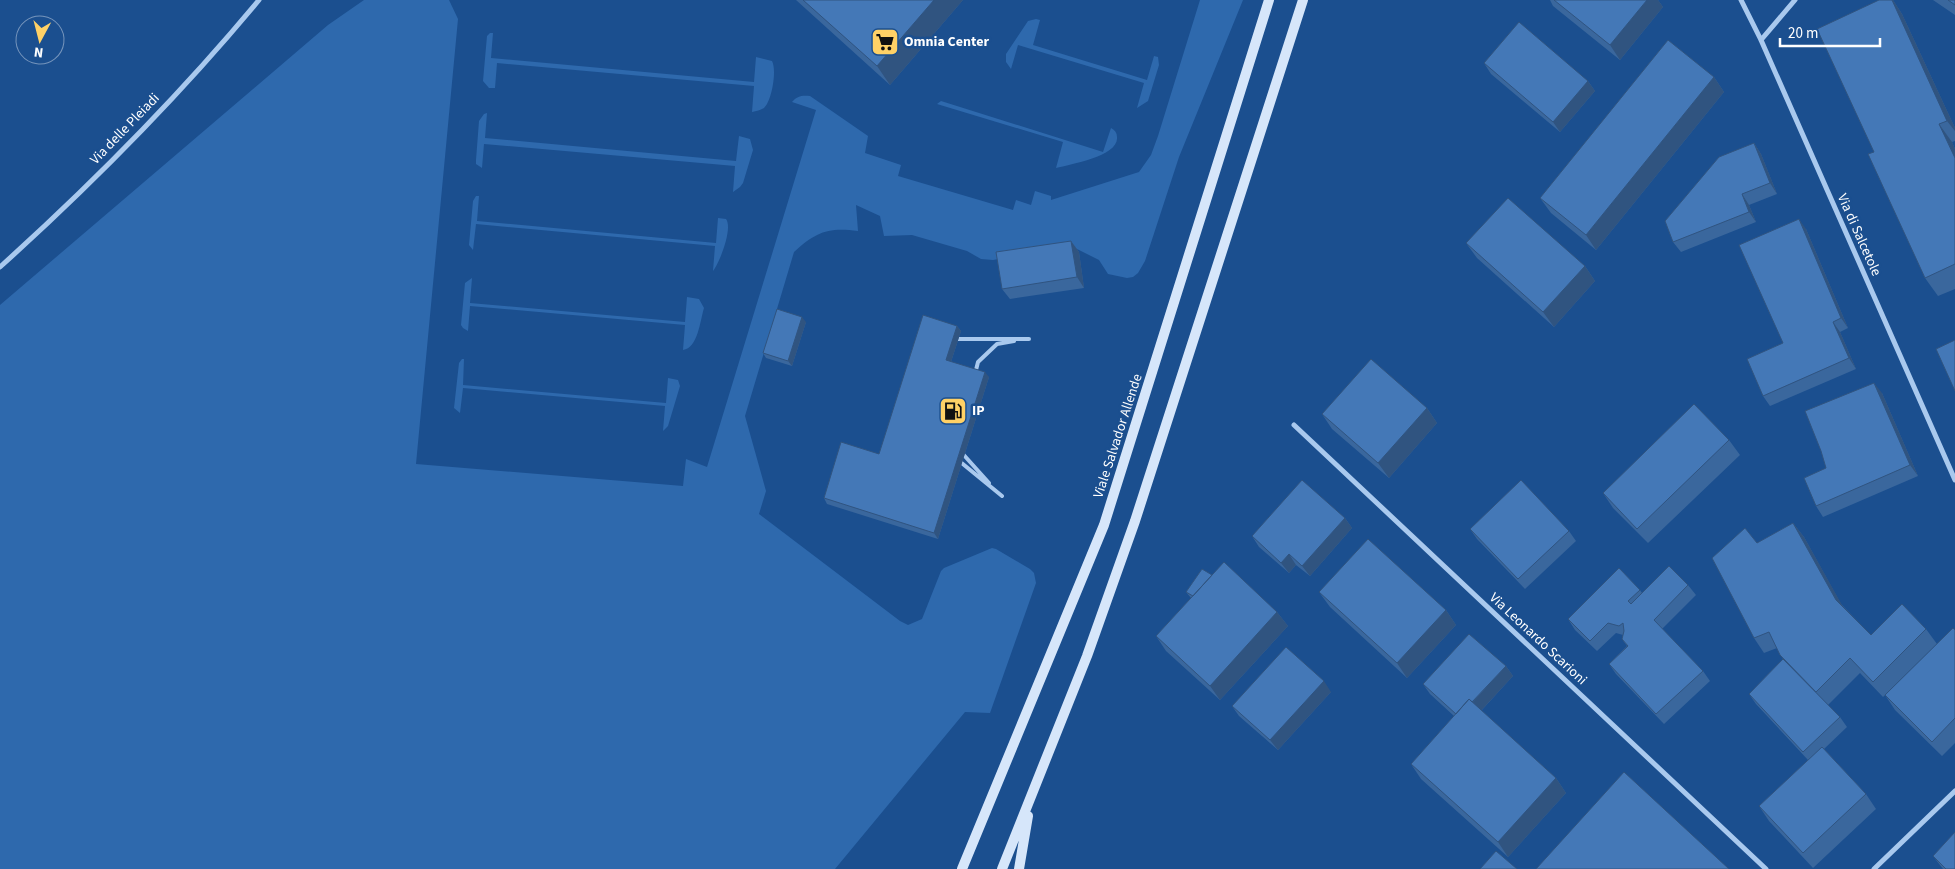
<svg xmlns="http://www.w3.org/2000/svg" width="1955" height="869" font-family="'Source Sans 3',sans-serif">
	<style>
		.green { fill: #2e69ad }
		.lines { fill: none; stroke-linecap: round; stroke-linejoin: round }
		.service { stroke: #a9c9ee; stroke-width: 4 }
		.minor { stroke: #a9c9ee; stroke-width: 5 }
		.secondary { stroke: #d6e6fa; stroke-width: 10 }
		.wall { fill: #3a679d }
		.shaded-wall { fill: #305480 }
		.building { fill: #4478b7; stroke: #305480 }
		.labels { text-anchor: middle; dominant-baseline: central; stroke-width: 5; stroke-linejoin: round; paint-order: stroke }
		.poi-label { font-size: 14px; font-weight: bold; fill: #fff; stroke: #1b4f8f; text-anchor: start }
		.street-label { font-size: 14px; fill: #fff; stroke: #1b4f8f }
	</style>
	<rect width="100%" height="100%" fill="#1b4f8f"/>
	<!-- green -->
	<path class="green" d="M364 0H449L458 19 416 464 683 486 686 459 707 467 816 110 792 102C797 96 802 95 810 96L868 136 865 153 901 165 898 176 1013 210 1016 200 1031 205 1035 191 1051 196V200L1139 172 1151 155 1158 136 1200 0H1243L1179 157 1145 261 1138 273 1133 277 1127 278 1108 274 1099 260 1071 246 993 260 981 259 967 251 912 235 884 236 880 216 856 205 858 231C828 227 816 232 794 252L745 416 766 491 759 514 900 621 908 625 922 619 941 571 944 568 992 548 996 549 1030 569 1034 573 1036 583 990 713 965 712 835 869H0V305L328 25Z
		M1036 19 1040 20 1033 45 1147 80 1154 56 1158 57 1159 65 1148 101 1137 108 1144 83 1018 45 1011 69 1006 62V54L1028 21Z
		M490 33H493L491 58 754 82 756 57 772 61C777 70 772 101 764 108 761 110 756 111 752 112L754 86 497 63 495 88H489L483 81 487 36Z
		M941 101 1103 152 1111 128C1115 130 1117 133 1117 137 1119 156 1071 164 1056 168L1063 142 937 104Z
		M487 113 485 138 736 161 739 136 750 139 753 150 743 183 740 187 733 192 735 166 484 144 482 168 476 164V160L479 121 484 114Z
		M476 196H479L477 221 716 243 718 218 726 219C733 228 720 262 713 271L715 246 476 224 473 250 469 245 473 201Z
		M472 278 470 303 685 322 687 297 699 299 704 308C700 321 698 348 683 350L685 325 470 306 468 331 463 328 461 325 465 283Z
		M462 359H464L463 385 666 403 668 378 678 380 680 386 668 426 663 431 665 406 463 388 460 413 454 408 459 363Z"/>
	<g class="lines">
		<!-- service -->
		<path class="service" d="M956 339H1029
			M975 374 978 362 997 344 1014 341
			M962 453 989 483
			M958 460 1002 496"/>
		<!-- minor -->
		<path class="minor" d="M1741 0 1761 40 1955 480
			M1761 40 1795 0
			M0 267C92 184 180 95 259 0
			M1294 425 1766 869
			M1874 869 1955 791"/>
		<!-- secondary -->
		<path class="secondary" d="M962 869 1104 525 1269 0
			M1002 869 1087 656 1135 521 1303 0
			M1019 869 1028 816"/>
	</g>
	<!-- wall -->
	<path class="wall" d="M796 0H963L890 85Z
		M1550 0H1658L1663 7 1620 60 1553 6Z
		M1879 0H1893L1902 14 1955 128V141L1952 142 1955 149V289L1938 296 1925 278 1874 152Z
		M1933 0H1955V15Z
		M1484 63 1588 81 1595 91 1560 132 1491 74Z
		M1714 77 1724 92 1596 250 1551 213 1540 198Z
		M1754 143 1761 154 1777 194 1749 205 1756 222 1681 252 1673 242Z
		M1806 229 1848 328 1840 332 1856 369 1770 406 1763 396 1783 343Z
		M1071 241 1079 252 1084 288 1010 299 1002 289Z
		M1466 243 1585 266 1595 281 1554 327 1477 258Z
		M806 322 792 366 766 358 763 353Z
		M957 326 961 331 951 362 989 377 938 539 827 504 824 498 879 454Z
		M1882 393 1918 476 1823 517 1816 506 1826 468Z
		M1427 408 1437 423 1389 478 1332 429 1322 414Z
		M1729 440 1740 455 1648 543 1613 508 1603 493Z
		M1345 518 1352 528 1310 576 1296 565 1289 573 1259 547 1252 536Z
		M1793 523 1804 537 1841 604 1871 635 1926 629 1937 644 1883 697 1860 673 1828 705 1840 717 1847 727 1824 749 1866 794 1876 809 1813 868 1769 821 1759 806 1808 760 1756 704 1749 694 1783 659 1777 648 1764 653 1754 638 1757 543Z
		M1470 529 1569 531 1576 541 1525 589 1477 539Z
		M1212 575 1277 612 1288 626 1220 700 1166 651 1156 636 1191 598 1186 592Z
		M1688 585 1696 595 1662 629 1703 671 1710 681 1664 724 1616 674 1609 664 1627 646 1622 639 1623 635 1616 633 1597 651 1575 630 1568 619 1640 590 1642 593Z
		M1319 592 1446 610 1456 625 1407 678 1330 607Z
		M1955 630V743L1942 756 1895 710 1885 695Z
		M1506 666 1513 676 1481 711 1556 778 1566 793 1508 857 1421 779 1411 764 1454 716 1430 694 1423 684Z
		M1331 692 1278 750 1239 716 1232 706Z
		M1933 856 1955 869H1943Z"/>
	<!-- shaded-wall -->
	<path class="shaded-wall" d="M934 0H963L890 85 877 66Z
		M1647 0H1658L1663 7 1620 60 1610 45Z
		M1892 0H1893L1902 14 1955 128V131L1947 121Z
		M1714 77 1724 92 1596 250 1586 235Z
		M1588 81 1595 91 1560 132 1553 122Z
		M1939 124 1952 142 1955 149V158Z
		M1754 143 1761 154 1777 194 1770 183Z
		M1742 194 1749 205 1756 222 1749 212Z
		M1799 219 1806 229 1848 328 1841 318Z
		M1071 241 1079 252 1084 288 1077 277Z
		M1585 266 1595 281 1554 327 1543 312Z
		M802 317 806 322 792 366 788 361Z
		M1833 322 1840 332 1856 369 1849 358Z
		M957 326 961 331 950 365 946 360Z
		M985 372 989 377 938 539 934 533Z
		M1874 383 1882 393 1918 476 1910 465Z
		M1427 408 1437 423 1389 478 1378 463Z
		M1345 518 1352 528 1310 576 1302 566Z
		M1793 523 1804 537 1847 614 1836 600Z
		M1289 554 1296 565 1289 573 1281 563Z
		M1446 610 1456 625 1407 678 1397 663Z
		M1277 612 1288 626 1220 700 1210 686Z
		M1506 666 1513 676 1466 727 1459 717Z
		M1324 681 1331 692 1278 750 1270 740Z
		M1556 778 1566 793 1508 857 1498 842Z"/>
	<!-- building -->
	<path class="building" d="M803 0H934L877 66Z
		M1554 0H1647L1610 45Z
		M1879 0H1892L1947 121 1939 124 1955 158V264L1925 278 1868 154 1874 152 1817 29Z
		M1948 0H1955V5Z
		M1519 22 1588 81 1553 122 1484 63Z
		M1668 40 1714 77 1586 235 1540 198Z
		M1754 143 1770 183 1742 194 1749 212 1673 242 1665 221 1719 157Z
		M1508 198 1585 266 1543 312 1466 243Z
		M1799 219 1841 318 1833 322 1849 358 1763 396 1747 359 1783 343 1739 245Z
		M1071 241 1077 277 1002 289 996 252Z
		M777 309 802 317 788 361 763 353Z
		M923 315 957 326 946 360 985 372 934 533 824 498 841 442 879 454Z
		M1955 340V391L1936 349Z
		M1371 359 1427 408 1378 463 1322 414Z
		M1874 383 1910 465 1816 506 1804 478 1826 468 1821 451 1805 411Z
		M1694 404 1729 440 1637 529 1603 493Z
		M1302 480 1345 518 1302 566 1289 554 1281 563 1252 536Z
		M1521 480 1569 531 1518 579 1470 529Z
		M1793 523 1836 600 1871 635 1902 604 1926 629 1873 682 1850 658 1816 692 1780 655 1769 632 1754 638 1712 558 1745 528 1757 543Z
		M1368 539 1446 610 1397 663 1319 592Z
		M1224 562 1277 612 1210 686 1156 636Z
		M1669 566 1688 585 1654 620 1703 671 1656 714 1609 664 1628 646 1622 639 1624 631 1623 623 1619 626 1608 623 1590 641 1568 619 1619 568 1640 590 1628 601 1631 604Z
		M1202 569 1212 575 1193 596 1186 592Z
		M1953 628 1955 630V718L1932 742 1885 695Z
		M1469 634 1506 666 1472 702 1469 699 1456 714 1423 684Z
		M1286 647 1324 681 1270 740 1232 706Z
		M1783 659 1840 717 1803 752 1749 694Z
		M1469 699 1556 778 1498 842 1411 764Z
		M1822 747 1866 794 1803 853 1759 806Z
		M1624 772 1729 869H1536Z
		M1955 832V869H1946L1933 856Z
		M1496 851 1517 869H1480Z"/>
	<!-- icons -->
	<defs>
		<g id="supermarket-square" transform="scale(1.4375)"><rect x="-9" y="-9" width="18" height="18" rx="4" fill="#ffd166" stroke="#1b4f8f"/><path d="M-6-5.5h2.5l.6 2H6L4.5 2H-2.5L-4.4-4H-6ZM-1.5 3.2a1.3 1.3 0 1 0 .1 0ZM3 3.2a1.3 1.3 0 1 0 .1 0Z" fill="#111"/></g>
		<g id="fuel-square" transform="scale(1.4375)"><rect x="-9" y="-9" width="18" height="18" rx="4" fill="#ffd166" stroke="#1b4f8f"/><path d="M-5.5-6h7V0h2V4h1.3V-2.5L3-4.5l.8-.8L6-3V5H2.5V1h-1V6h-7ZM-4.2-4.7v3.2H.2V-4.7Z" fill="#111"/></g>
	</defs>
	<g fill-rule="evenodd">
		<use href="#supermarket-square" x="885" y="42"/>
		<use href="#fuel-square" x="953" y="411"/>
	</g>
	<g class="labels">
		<!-- poi labels -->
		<g class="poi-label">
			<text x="904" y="42">Omnia Center</text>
			<text x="972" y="411">IP</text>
		</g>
		<!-- street labels -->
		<g class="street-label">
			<text transform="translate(125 129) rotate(-46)">Via delle Pleiadi</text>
			<text transform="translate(1859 235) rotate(66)">Via di Salcetole</text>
			<text transform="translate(1118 436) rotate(-72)">Viale Salvador Allende</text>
			<text transform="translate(1538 639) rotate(43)">Via Leonardo Scarioni</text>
		</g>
	</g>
	<!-- north arrow -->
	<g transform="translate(40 40) rotate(187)"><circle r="24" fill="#1b4f8f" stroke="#7695bc"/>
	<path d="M0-4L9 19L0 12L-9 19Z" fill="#ffd166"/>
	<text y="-8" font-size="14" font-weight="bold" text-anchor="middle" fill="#ffffff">N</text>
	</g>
	<!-- scale -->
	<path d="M1780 38v8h100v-8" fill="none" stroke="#ffffff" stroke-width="2.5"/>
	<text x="1788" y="38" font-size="15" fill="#ffffff" stroke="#1b4f8f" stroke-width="4" paint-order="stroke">20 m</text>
</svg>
